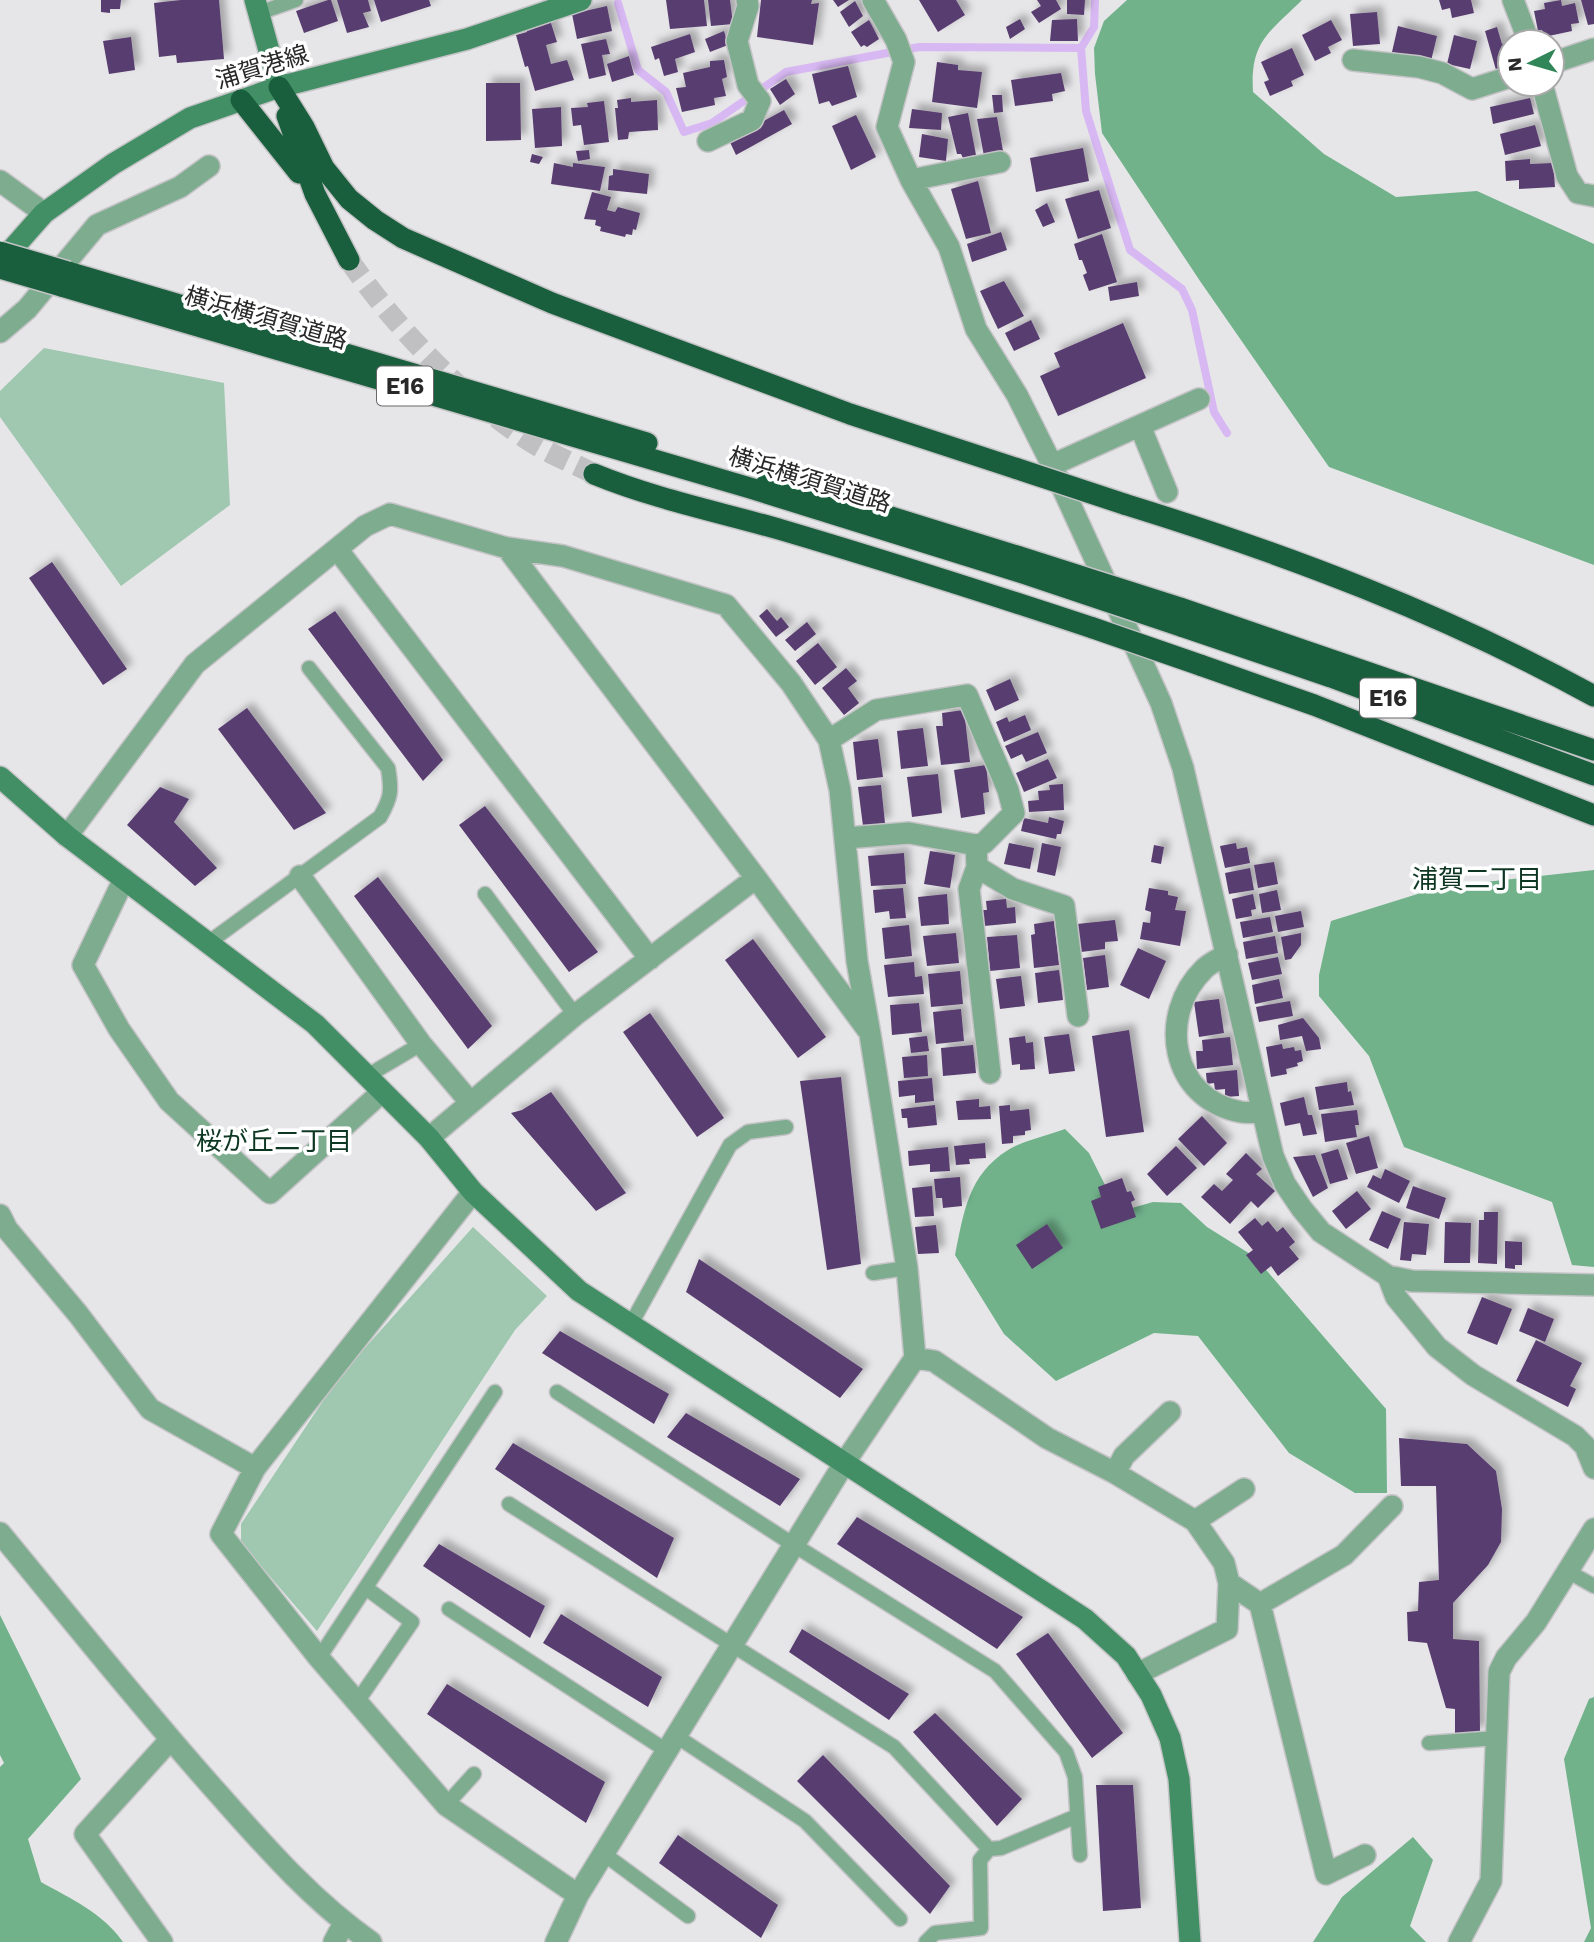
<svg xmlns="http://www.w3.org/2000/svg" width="1594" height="1942" font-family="'Work Sans','Noto Sans JP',sans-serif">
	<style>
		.green { fill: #a0c7af }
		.forest { fill: #71b28b }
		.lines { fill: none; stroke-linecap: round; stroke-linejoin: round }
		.stream { stroke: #d8b8f3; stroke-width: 8 }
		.building { fill: #593d6f; filter: url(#shadow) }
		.highway-tunnel { stroke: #c0bfc2; stroke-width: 21; stroke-dasharray: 21 10; stroke-linecap: butt }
		.lane-casing { stroke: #c4c3c6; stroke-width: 17 }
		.street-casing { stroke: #c4c3c6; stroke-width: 24 }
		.secondary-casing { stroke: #c4c3c6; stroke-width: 24 }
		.highway-casing { stroke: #c4c3c6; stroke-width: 24 }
		.lane { stroke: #7dac8f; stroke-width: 14 }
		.street { stroke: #7dac8f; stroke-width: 21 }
		.secondary { stroke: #428f65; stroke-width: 21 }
		.highway { stroke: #1a5f3d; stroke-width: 21 }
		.highway-bridge-casing { stroke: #c4c3c6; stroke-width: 24; stroke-linecap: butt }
		.highway-bridge { stroke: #1a5f3d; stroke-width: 21 }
		.labels { text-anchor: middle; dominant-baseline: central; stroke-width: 7; stroke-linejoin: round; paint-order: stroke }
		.shield { fill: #fff; stroke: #696869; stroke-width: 2 }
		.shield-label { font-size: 23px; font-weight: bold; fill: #292829 }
		.street-label { font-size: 24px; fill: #292829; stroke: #fff }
		.neighbourhood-label { font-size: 26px; fill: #0d3722; stroke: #fff }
	</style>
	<defs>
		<filter id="shadow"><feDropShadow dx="6" dy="-6" stdDeviation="3.5" flood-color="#0004"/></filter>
	</defs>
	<rect width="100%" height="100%" fill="#e6e5e8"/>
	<!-- green -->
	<path class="green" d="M44 348 224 383 230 505 121 586 0 417V391Z
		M473 1227 547 1296 515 1330 317 1631 241 1543V1524L339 1377Z"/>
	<!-- forest -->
	<path class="forest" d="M1127 0H1302C1269 33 1250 41 1253 92L1324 154 1396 197 1477 191 1594 244V565L1329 467 1200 281 1102 133 1095 74 1094 48 1104 21Z
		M1594 870V1267L1572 1265 1552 1202 1404 1147 1369 1056 1319 996V975L1331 921 1440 887Z
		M1065 1129 1089 1153 1107 1189 1125 1210 1153 1202 1181 1203 1207 1227 1255 1257 1386 1409 1387 1493H1355L1289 1453 1198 1336 1154 1333 1056 1381 1004 1334 955 1255C964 1212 968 1175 1008 1150 1024 1140 1047 1136 1065 1129Z
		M0 1615 81 1779 28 1839 41 1882C71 1899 103 1913 123 1942H0V1767L4 1763 0 1755Z
		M1594 1697V1942H1584L1591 1928 1564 1759 1589 1699Z
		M1413 1837 1433 1860 1410 1926 1426 1942H1313L1342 1897Z"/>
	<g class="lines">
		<!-- stream -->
		<path class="stream" d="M1095 0 1094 27 1081 48 1086 111 1130 250 1182 289 1192 310 1214 412 1227 433
			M618 3 638 70 666 92 684 132 712 123 786 72 919 47 1081 48"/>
	</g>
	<!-- building -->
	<path class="building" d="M101 0H121L120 9H110V13L101 12Z
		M181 0H219L224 59 177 63 176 55 159 57 154 3Z
		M328 0H331L338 21 304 33 296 11Z
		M337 0H368L371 11 363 13 369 27 347 33Z
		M374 0H429L431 6 381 22Z
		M666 0H704L707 26 670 29Z
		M708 0H730L733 24 711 26Z
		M761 0H812L811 4 819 3 813 45 757 37Z
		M833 0H849L838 7Z
		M919 0H956L965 15 938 32Z
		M1037 0H1056L1061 9 1039 23 1031 12 1041 6Z
		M1067 0H1085L1084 15 1067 14Z
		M1439 0H1471L1474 13 1452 18 1450 8 1442 10Z
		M1561 0 1562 6 1575 3 1579 23 1571 24 1572 31 1544 37 1542 30 1538 31 1534 11 1545 9 1544 3Z
		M1581 0H1594V24L1588 25Z
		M855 1 863 16 849 27 840 12Z
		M607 6 612 31 577 39 572 14Z
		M1377 12 1380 44 1353 46 1350 14Z
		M1020 19 1025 29 1010 39 1006 27Z
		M1077 19 1078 41H1050L1052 20Z
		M550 20 557 42 546 45 551 64 567 60 574 80 535 91 528 66 525 67 516 35 527 32 526 27Z
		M869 20 879 39 867 47 864 45 861 47 851 32Z
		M1331 20 1342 40 1328 47 1331 53 1315 61 1302 35Z
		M1398 26 1437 36 1431 61 1392 52Z
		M1497 27 1502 44 1508 42 1510 65 1496 70 1485 31Z
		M724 31 728 45 710 52 705 39Z
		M690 34 695 52 675 59 678 72 664 76 659 58 655 60 651 47Z
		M1454 35 1477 41 1470 69 1447 64Z
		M131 37 135 70 109 74 103 41Z
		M606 39 610 54 602 55 606 75 589 79 581 44Z
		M1292 48 1304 75 1291 81 1293 86 1270 96 1264 82 1269 80 1261 62Z
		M629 56 634 75 612 82 607 64Z
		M724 60 727 77 722 79 726 96 714 98 715 105 682 112 676 88 686 87 683 73 710 67V61Z
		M937 62 958 65V70L982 72 977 108 932 102Z
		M848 66 857 97 832 106 829 101 819 104 812 74Z
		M1061 73 1065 91 1052 94 1053 101 1015 106 1011 80Z
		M786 79 795 94 780 105 770 89Z
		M486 83H520L521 140 486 141Z
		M992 95H1002L1003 112 994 113Z
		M631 98V102L657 100 658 130 629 132 628 139 618 140 615 108H618L617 100Z
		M1530 98 1534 114 1493 124 1490 107Z
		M604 101 609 142 584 145 581 125 573 126 571 108 588 107 587 103Z
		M561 107 562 146 535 148 532 109Z
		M912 109 942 113 941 130 909 128Z
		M784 110 792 124 736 155 729 140Z
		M968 113 976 155 963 158 961 154H957L948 117Z
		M856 115 876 157 851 170 832 126Z
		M997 117 1003 151 984 156 977 119Z
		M1535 125 1541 146 1505 155 1500 134Z
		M922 134 948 139 946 161 919 157Z
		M1083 148 1089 181 1036 192 1030 158Z
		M589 150 590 159 578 161 576 151Z
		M532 154 543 157 539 164 530 162Z
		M1530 159V164L1553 163 1555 187 1519 189V180L1506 181 1505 161Z
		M554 163 573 167V163L605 167 600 191 551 184Z
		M613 169 649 174 647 194 608 190 609 176 613 175Z
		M978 181 991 233 966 239 951 189Z
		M1099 190 1111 228 1078 239 1065 199Z
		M592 192 611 197 607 210 615 212 618 207 640 213 636 230 633 229 632 235 626 234 625 237 600 231 601 227 595 225 596 220 584 219Z
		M1047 203 1055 222 1043 227 1035 210Z
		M1001 232 1007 250 972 262 967 244Z
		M1102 234 1117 282 1089 291 1083 275 1087 273 1082 260H1079L1074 244Z
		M1004 281 1024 316 998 329 980 291Z
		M1137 282 1139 296 1110 301 1108 287Z
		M1031 320 1040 339 1014 351 1005 333Z
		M1123 323 1146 378 1058 416 1040 376 1060 367 1054 353Z
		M52 562 127 669 103 685 29 578Z
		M767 609 777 621 781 617 789 627 776 637 759 616Z
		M335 611 443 760 423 781 308 629Z
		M807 622 816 634 795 651 785 640Z
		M818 643 837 667 815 685 796 661Z
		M846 668 857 681 848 688 859 703 844 715 822 688Z
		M1010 679 1019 700 995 711 986 690Z
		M247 708 326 813 294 830 218 729Z
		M964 710 970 762 941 765 936 726H943L942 713Z
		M1025 715 1031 730 1004 742 996 722 1007 717 1009 722Z
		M923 728 928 766 901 769 897 731Z
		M1038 732 1047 753 1026 762 1022 754 1011 759 1005 746Z
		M878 739 883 777 857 780 853 742Z
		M1048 759 1057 778 1024 792 1016 773Z
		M986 765 989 792 983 793 985 814 961 818 954 770Z
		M938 774 942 813 912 817 907 777Z
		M1063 784 1064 810 1029 812 1028 801 1039 800 1038 791 1050 790 1049 785Z
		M881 785 885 823 863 826 858 787Z
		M160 787 189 799 174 822 217 868 195 886 127 825Z
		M485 806 598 952 569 972 459 825Z
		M1049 817 1064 821 1061 834H1057L1056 839 1021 831 1024 818 1048 823Z
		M1009 843 1034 848 1030 869 1004 864Z
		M1042 843 1061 847 1055 876 1037 872Z
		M1236 843 1237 849 1247 847 1250 863 1225 868 1220 846Z
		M1154 845 1164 847 1161 864 1151 862Z
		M930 851 955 855 950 888 924 884Z
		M904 853 906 884 871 886 868 856Z
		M1274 862 1278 884 1258 888 1254 865Z
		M1250 868 1254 890 1229 894 1225 873Z
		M378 877 492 1026 468 1049 354 896Z
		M903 888 906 918 890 919 889 911 875 913 873 890Z
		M1149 888 1168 891V895L1178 897 1175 910 1186 911 1180 946 1140 939 1143 922 1150 923 1151 912 1145 910Z
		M1277 890 1281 910 1262 913 1259 894Z
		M947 894 949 924 921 926 918 897Z
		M1253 894 1256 909 1251 910 1252 916 1236 919 1232 899Z
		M1006 899 1007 908 1015 907 1016 923 984 926 982 910H987L986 901Z
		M1301 911 1304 927 1278 932 1275 916Z
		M1270 917 1273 932 1243 938 1240 922Z
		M1115 920 1118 941 1105 942V949L1081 952 1077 924Z
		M1054 921 1059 965 1034 968 1031 935 1035 934 1034 924Z
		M909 925 912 956 885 959 882 928Z
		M956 933 959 963 927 966 923 936Z
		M1301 933V945L1291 959 1285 960 1281 937Z
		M1017 935 1020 968 990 971 987 937Z
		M1275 936 1278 953 1246 959 1243 942Z
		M753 939 826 1037 798 1058 725 960Z
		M1138 948 1166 961 1149 999 1120 985Z
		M1105 955 1109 987 1087 990 1083 958Z
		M1278 957 1282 974 1252 980 1248 963Z
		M914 962 915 977 922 976 924 994 888 997 884 965Z
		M1059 970 1063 1000 1038 1003 1035 973Z
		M960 971 963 1004 931 1007 928 974Z
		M1021 976 1025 1006 1000 1009 996 979Z
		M1279 979 1283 998 1255 1004 1252 985Z
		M1219 999 1224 1033 1199 1037 1194 1002Z
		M1290 1001 1293 1016 1259 1022 1256 1007Z
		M919 1003 922 1032 892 1035 890 1005Z
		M961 1009 964 1041 936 1044 933 1012Z
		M650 1013 724 1118 697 1137 623 1032Z
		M1303 1018 1319 1038 1321 1049 1306 1051 1302 1036 1280 1040 1278 1025Z
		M1129 1030 1144 1132 1106 1137 1092 1036Z
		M1069 1034 1075 1071 1049 1074 1044 1037Z
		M927 1036 929 1051 911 1053 909 1038Z
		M1025 1036 1026 1043 1033 1042 1035 1069 1020 1070V1064L1012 1065 1009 1038Z
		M1230 1037 1233 1065 1197 1069 1196 1051H1203L1202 1040Z
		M1282 1044 1283 1049 1294 1047 1295 1051 1301 1050 1303 1061 1297 1063 1298 1066 1286 1069 1287 1074 1271 1077 1266 1047Z
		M973 1045 976 1073 943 1076 941 1048Z
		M927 1055 928 1076 904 1078 902 1057Z
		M1237 1070 1239 1096 1225 1097V1089L1215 1090 1214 1083 1207 1084 1206 1073Z
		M841 1077 861 1264 827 1270 800 1081Z
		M932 1078 934 1101 915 1103V1095L899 1097 898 1081Z
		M1347 1082 1348 1092 1351 1091 1354 1105 1319 1110 1315 1087Z
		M551 1092 626 1193 596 1211 511 1113 522 1110Z
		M1304 1097 1308 1115H1312L1317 1134 1303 1136 1300 1123 1285 1126 1280 1103Z
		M979 1099V1107L990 1106 991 1119 958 1120 956 1101Z
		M935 1105 937 1125 908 1128 907 1118H902L901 1109Z
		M1010 1105V1111L1029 1109 1031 1130 1025 1131V1135L1013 1136V1143L1002 1144 999 1106Z
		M1357 1110 1359 1125H1355L1357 1137 1325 1142 1321 1114Z
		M1202 1116 1227 1143 1204 1166 1178 1139Z
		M1369 1136 1378 1168 1356 1174 1346 1143Z
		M985 1143 986 1158 969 1159 970 1164 956 1165 954 1146Z
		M1176 1146 1197 1168 1167 1196 1147 1174Z
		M948 1147 950 1171 930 1172V1164L909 1166 908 1151Z
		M1338 1149 1348 1179 1330 1184 1321 1154Z
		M1246 1153 1262 1169 1256 1174 1275 1191 1258 1208 1251 1201 1230 1224 1201 1197 1214 1184 1222 1191 1233 1180 1226 1174Z
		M1315 1155 1328 1188 1313 1197 1293 1157Z
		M1385 1169 1410 1181 1399 1203 1367 1187 1373 1175 1381 1179Z
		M960 1177 962 1206 943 1208 942 1198H936L934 1179Z
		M1122 1178 1127 1192 1131 1191 1135 1200 1131 1202 1136 1217 1101 1229 1091 1201 1101 1197 1098 1187Z
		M932 1186 934 1216 915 1217 912 1188Z
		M1413 1186 1446 1198 1439 1219 1406 1208Z
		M1357 1191 1371 1209 1346 1229 1332 1211Z
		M1382 1211 1401 1219 1388 1249 1369 1240Z
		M1484 1212H1498L1497 1264 1478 1263 1479 1220H1484Z
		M1255 1218 1262 1226 1268 1221 1277 1232 1283 1227 1295 1242 1289 1247 1299 1259 1278 1276 1271 1266 1261 1274 1246 1255 1253 1250 1238 1232Z
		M1404 1222 1429 1224 1426 1255 1412 1254 1411 1261 1400 1260Z
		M1445 1222 1471 1223 1470 1263H1444Z
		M1047 1224 1063 1248 1032 1269 1016 1245Z
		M936 1225 939 1253 918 1254 915 1227Z
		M1505 1241 1522 1242V1265H1515V1269L1505 1268Z
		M699 1259 863 1369 840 1398 686 1292Z
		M1482 1297 1512 1309 1497 1345 1467 1333Z
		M1528 1308 1554 1319 1545 1342 1519 1331Z
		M560 1331 669 1394 654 1424 542 1353Z
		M1536 1340 1582 1363 1570 1386 1576 1389 1568 1407 1516 1381Z
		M686 1413 800 1479 780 1506 667 1437Z
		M1399 1438 1467 1444 1496 1471 1502 1509 1501 1542 1488 1565 1453 1603V1639L1479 1641 1480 1732 1455 1735V1709L1446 1708 1427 1643 1408 1641 1407 1612 1418 1611 1419 1582 1439 1580 1436 1486H1401Z
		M513 1443 674 1538 657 1578 495 1469Z
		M857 1517 1023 1617 997 1649 837 1544Z
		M439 1544 545 1606 530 1638 423 1566Z
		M561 1614 662 1677 648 1707 543 1643Z
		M802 1629 909 1694 889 1720 789 1652Z
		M1048 1633 1123 1733 1092 1758 1016 1654Z
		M447 1684 605 1782 586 1823 427 1714Z
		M935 1713 1022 1799 997 1826 913 1732Z
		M823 1755 950 1886 930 1914 797 1781Z
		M1096 1785H1133L1141 1908 1103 1911Z
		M678 1835 778 1905 761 1938 659 1863Z"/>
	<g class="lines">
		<!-- highway-tunnel -->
		<path class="highway-tunnel" d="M349 260C394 326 464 399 531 442 550 454 573 463 594 474"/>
		<!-- lane casing -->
		<g class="lane-casing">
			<path id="lane" d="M259 13 296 0
				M485 894 575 1015
				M208 943 380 817C391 798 392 791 388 768L309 668
				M367 1076 421 1044
				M873 1273 907 1268
				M631 1324 730 1145 748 1132 786 1127
				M557 1392 794 1545 995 1671 1066 1752 1075 1777 1080 1855
				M509 1504 894 1747 989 1849 1001 1848 1077 1816
				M1567 1571 1594 1586
				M449 1609 667 1751
				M319 1658 495 1392
				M357 1702 412 1622 366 1588
				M676 1736 805 1821 900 1919
				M1429 1743 1497 1738
				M446 1805 474 1774
				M604 1854 688 1916
				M926 1942 935 1933 981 1928 980 1860 989 1849"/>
		</g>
		<!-- street casing -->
		<g class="street-casing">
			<path id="street" d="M873 0 896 40 904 62 887 127 911 180 949 247 976 329 1017 395 1052 465 1161 703 1183 768 1273 1156 1285 1184 1302 1209 1321 1232 1388 1276 1396 1297 1437 1347 1473 1375 1575 1436 1585 1446 1594 1468
				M1513 0 1529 42
				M1353 60 1419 67 1442 73 1472 89 1510 77
				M1552 63 1594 49
				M1542 84 1567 176 1578 193 1594 196
				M708 141 752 120 760 101 748 85 737 41 748 6 747 0
				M911 180 1000 162
				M0 181 44 213
				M0 332 27 309 97 225 180 187 209 166
				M1140 426 1167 492
				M1052 465 1199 399
				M507 548 756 878 867 1029
				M337 549 650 959
				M829 740 876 710 967 695 1008 790 1014 813 984 843 976 845 909 833 846 838
				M67 836 195 664 365 526 390 514 507 548 563 556 726 605 791 683 829 740 840 790 857 961 870 1034 907 1268 915 1358 845 1462 578 1895 556 1942
				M976 845 977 867 969 889 990 1073
				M977 867 1013 889 1064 906 1078 1016
				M300 876 421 1044 470 1102
				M124 879 83 965 119 1029 169 1101 270 1193 382 1092
				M1227 954C1219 959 1210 963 1204 969 1157 1015 1170 1099 1241 1112 1247 1113 1255 1112 1262 1112
				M429 1138 575 1015 756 878
				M473 1192 255 1468 221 1534 319 1658 446 1805 578 1895
				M0 1215 7 1229 78 1314 150 1409 255 1468
				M1388 1276 1412 1281 1594 1285
				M915 1358 934 1361 1047 1438 1115 1473 1195 1521 1224 1563 1229 1583 1227 1629 1137 1674
				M1115 1473 1124 1456 1170 1412
				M1195 1521 1244 1489
				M0 1533C71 1619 141 1707 215 1790 264 1845 311 1900 371 1942
				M1229 1583 1260 1604 1326 1874 1365 1855
				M1260 1604 1344 1555 1392 1506
				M162 1942 85 1834 170 1740
				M334 1942 344 1923
				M1459 1942 1491 1881 1499 1672 1506 1658 1536 1622 1594 1529"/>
		</g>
		<!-- secondary casing -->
		<g class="secondary-casing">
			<path id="secondary" d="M255 0 279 87
				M0 263 44 213 113 164 190 118 279 87 467 39 581 0
				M0 777 67 836 315 1024 429 1138 473 1192 579 1291 1085 1619 1126 1656 1151 1695 1170 1738 1179 1779 1190 1942"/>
		</g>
		<!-- highway casing -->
		<g class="highway-casing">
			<path id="highway" d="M279 87 304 127 324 168 349 199 375 220 403 238 552 303 659 343 850 414 1018 469
				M241 100 299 173
				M287 116 315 194 349 260
				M68 272 647 443
				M61 286 750 488 1023 573
				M594 474C655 499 719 512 782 530 887 561 990 594 1093 628
				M768 479 1020 557
				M1124 504C1286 554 1445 614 1594 696
				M1180 608 1594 750
				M1181 626 1331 677 1594 775
				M1200 665 1314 705 1594 815"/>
		</g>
		<!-- lane -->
		<use href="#lane" class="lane"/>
		<!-- street -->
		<use href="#street" class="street"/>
		<!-- secondary -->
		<use href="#secondary" class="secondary"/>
		<!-- highway -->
		<use href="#highway" class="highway"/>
		<!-- highway-bridge casing -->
		<g class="highway-bridge-casing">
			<path id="highway-bridge" d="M0 252 68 272
				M0 268 61 286
				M1018 469 1124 504
				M1020 557 1180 608
				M1023 573 1181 626
				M1093 628 1200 665"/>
		</g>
		<!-- highway-bridge -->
		<use href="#highway-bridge" class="highway-bridge"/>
	</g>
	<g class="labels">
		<!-- shield labels -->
		<g class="shield">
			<rect x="377" y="366.5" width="56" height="39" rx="5"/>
			<rect x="1360" y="678.5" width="56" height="39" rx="5"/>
		</g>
		<g class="shield-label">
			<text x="405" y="386">E16</text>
			<text x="1388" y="698">E16</text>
		</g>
		<!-- street labels -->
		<g class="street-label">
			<text transform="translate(262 67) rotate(-17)">浦賀港線</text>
			<text transform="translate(266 318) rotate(16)">横浜横須賀道路</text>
			<text transform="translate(810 480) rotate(17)">横浜横須賀道路</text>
		</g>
		<!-- neighbourhood labels -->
		<g class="neighbourhood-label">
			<text x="1477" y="879">浦賀二丁目</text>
			<text x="274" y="1141">桜が丘二丁目</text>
		</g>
	</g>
	<!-- north arrow -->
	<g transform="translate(1531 63) rotate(265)"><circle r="33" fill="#ffffff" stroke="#a9a9a9" stroke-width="2"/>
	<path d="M0-5L12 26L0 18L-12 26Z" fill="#308659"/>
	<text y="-10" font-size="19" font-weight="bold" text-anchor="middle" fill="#292829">N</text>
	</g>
</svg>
